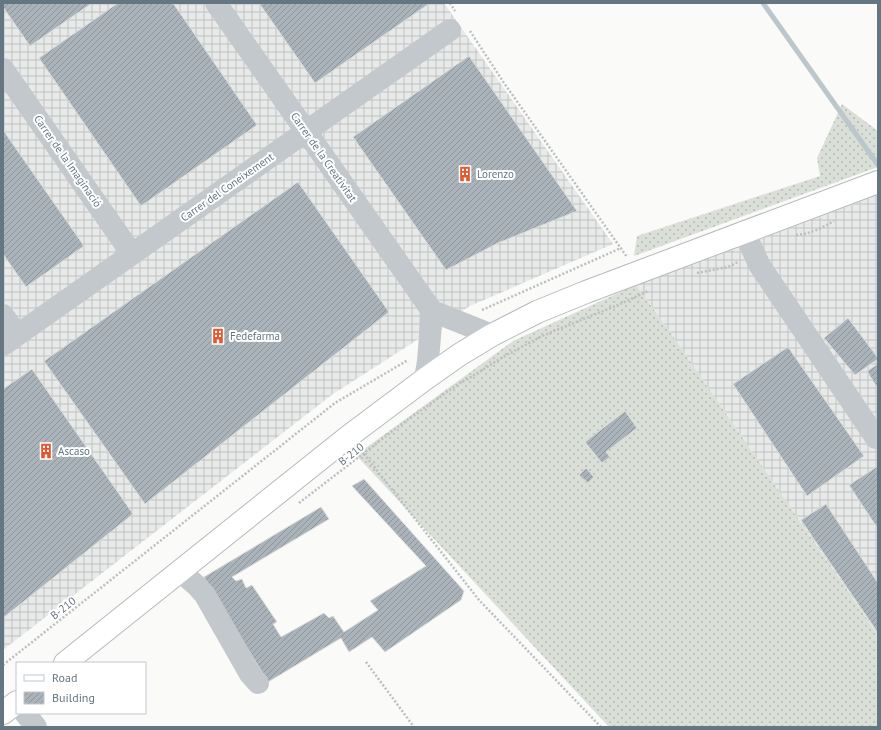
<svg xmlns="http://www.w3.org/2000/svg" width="881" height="730" font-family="'PT Sans',sans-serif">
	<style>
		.industrial { fill: url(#industrial-grid) }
		.grass { fill: url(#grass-dots) }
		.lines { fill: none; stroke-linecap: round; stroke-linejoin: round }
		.stream { stroke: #bbc7cb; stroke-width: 5 }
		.building { fill: url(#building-hatch); stroke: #dcdcda }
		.major-casing { stroke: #b5babe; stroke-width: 24 }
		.path { stroke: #bbbfc2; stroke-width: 2.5; stroke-dasharray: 2 2; stroke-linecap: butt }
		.minor { stroke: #c3c8cc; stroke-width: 22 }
		.major { stroke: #fff; stroke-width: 22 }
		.labels { text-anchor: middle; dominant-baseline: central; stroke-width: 4; stroke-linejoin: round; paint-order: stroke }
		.street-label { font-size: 11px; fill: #657683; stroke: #fff }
		.poi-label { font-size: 11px; fill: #657683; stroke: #fff; text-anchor: start }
	</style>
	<defs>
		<pattern id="industrial-grid" width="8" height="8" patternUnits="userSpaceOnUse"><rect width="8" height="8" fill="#e8e9e9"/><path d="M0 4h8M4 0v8" fill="none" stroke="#c0c1c2"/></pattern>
		<pattern id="grass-dots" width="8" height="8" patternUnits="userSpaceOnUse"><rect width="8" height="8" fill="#dadfd7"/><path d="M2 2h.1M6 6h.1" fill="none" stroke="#b4b9b4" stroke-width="1.8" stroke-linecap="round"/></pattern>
		<pattern id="building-hatch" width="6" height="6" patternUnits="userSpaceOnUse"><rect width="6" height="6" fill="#aab3b9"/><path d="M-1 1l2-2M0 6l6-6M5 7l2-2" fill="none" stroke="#8e969c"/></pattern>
	</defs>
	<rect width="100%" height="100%" fill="#fafaf8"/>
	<!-- industrial -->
	<path class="industrial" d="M3 3H444L613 244 470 306 333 394 3 650Z
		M878 195V635L670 332 636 285Z"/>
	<!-- grass -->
	<path class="grass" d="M842 104 878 131V167L634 256 637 236 820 176 817 158Z
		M636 285 670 332 878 635V727H609L356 455 513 341Z"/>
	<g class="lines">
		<!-- stream -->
		<path class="stream" d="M763 3 878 165"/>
	</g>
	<!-- building -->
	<path class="building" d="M3 3H92L30 46 3 7Z
		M118 3H173L257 125 141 206 39 58Z
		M259 3H430L315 83Z
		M469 56 577 211 498 243 446 270 353 137Z
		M3 130 84 246 26 287 3 254Z
		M298 182 389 312 145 504 44 361Z
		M848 318 878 358V359L855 375 824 338Z
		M788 347 864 456 807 496 733 384Z
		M878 364V389L867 371Z
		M32 369 133 514 3 618V389Z
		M625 411 637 428 606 452 610 457 602 463 585 442Z
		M878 466V529L849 485Z
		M586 468 594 477 588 483 579 475Z
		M364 479 464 591 461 600 385 652 372 637 349 652 341 638 268 682 204 577 321 507 329 519 232 577 236 581 242 579 246 588 252 585 277 622 273 624 281 637 324 613 329 618 333 616 344 632 378 610 370 601 426 566 352 486Z
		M826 504 878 583V633L801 520Z"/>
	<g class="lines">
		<!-- major casing -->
		<g class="major-casing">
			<path id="major" d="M65 663 349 436 425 379 459 355 492 335 537 312 586 292 878 182
				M3 713 17 702"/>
		</g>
		<!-- path -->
		<path class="path" d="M450 3 455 11
			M470 31 504 83 627 257
			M796 235C810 234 822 228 834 221
			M697 273 728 267 738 262
			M482 310 621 248
			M364 454 479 600 601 727
			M299 503 399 426 461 382 468 379 503 357 542 336 618 305 648 291
			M366 662 414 727
			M3 665 335 403 408 360"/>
		<!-- minor -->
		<path class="minor" d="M216 3 432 311 492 335
			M3 69 132 254
			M744 232 760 266 876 438
			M3 315 17 335
			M3 345 450 30
			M425 379 428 361 432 311
			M180 571 197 586 205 595 250 674 258 683
			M25 713 36 727"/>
		<!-- major -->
		<use href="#major" class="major"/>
	</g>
	<!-- icons -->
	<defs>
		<g id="building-bare" transform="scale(1.2)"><path d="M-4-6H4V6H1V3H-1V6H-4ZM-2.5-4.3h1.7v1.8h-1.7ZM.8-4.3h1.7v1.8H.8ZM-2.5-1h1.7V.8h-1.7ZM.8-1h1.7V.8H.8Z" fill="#e4572e" stroke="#fff" stroke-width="2.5" paint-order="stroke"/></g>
	</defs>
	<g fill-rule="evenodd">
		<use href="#building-bare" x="465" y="174"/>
		<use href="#building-bare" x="218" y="336"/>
		<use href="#building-bare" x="46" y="451"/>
	</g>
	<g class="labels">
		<!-- street labels -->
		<g class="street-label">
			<text transform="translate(324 157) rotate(55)">Carrer de la Creativitat</text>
			<text transform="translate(68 161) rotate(55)">Carrer de la Imaginació</text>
			<text transform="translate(227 187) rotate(-35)">Carrer del Coneixement</text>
			<text transform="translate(351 454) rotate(-38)">B-210</text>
			<text transform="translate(63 608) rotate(-38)">B-210</text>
		</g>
		<!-- poi labels -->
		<g class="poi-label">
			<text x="477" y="174">Lorenzo</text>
			<text x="230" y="336">Fedefarma</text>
			<text x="58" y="451">Ascaso</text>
		</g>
	</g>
	<!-- border -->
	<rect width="881" height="730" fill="none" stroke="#657683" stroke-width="8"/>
	<!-- legend -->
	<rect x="16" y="662" width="130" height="52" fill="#ffffff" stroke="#c1c8cd"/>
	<rect x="24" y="675" width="20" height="6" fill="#ffffff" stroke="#c1c8cd"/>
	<text x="52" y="682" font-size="12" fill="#657683">Road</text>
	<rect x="24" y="692" width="20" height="12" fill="url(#building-hatch)" stroke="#c1c8cd"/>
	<text x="52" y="702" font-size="12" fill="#657683">Building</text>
</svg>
